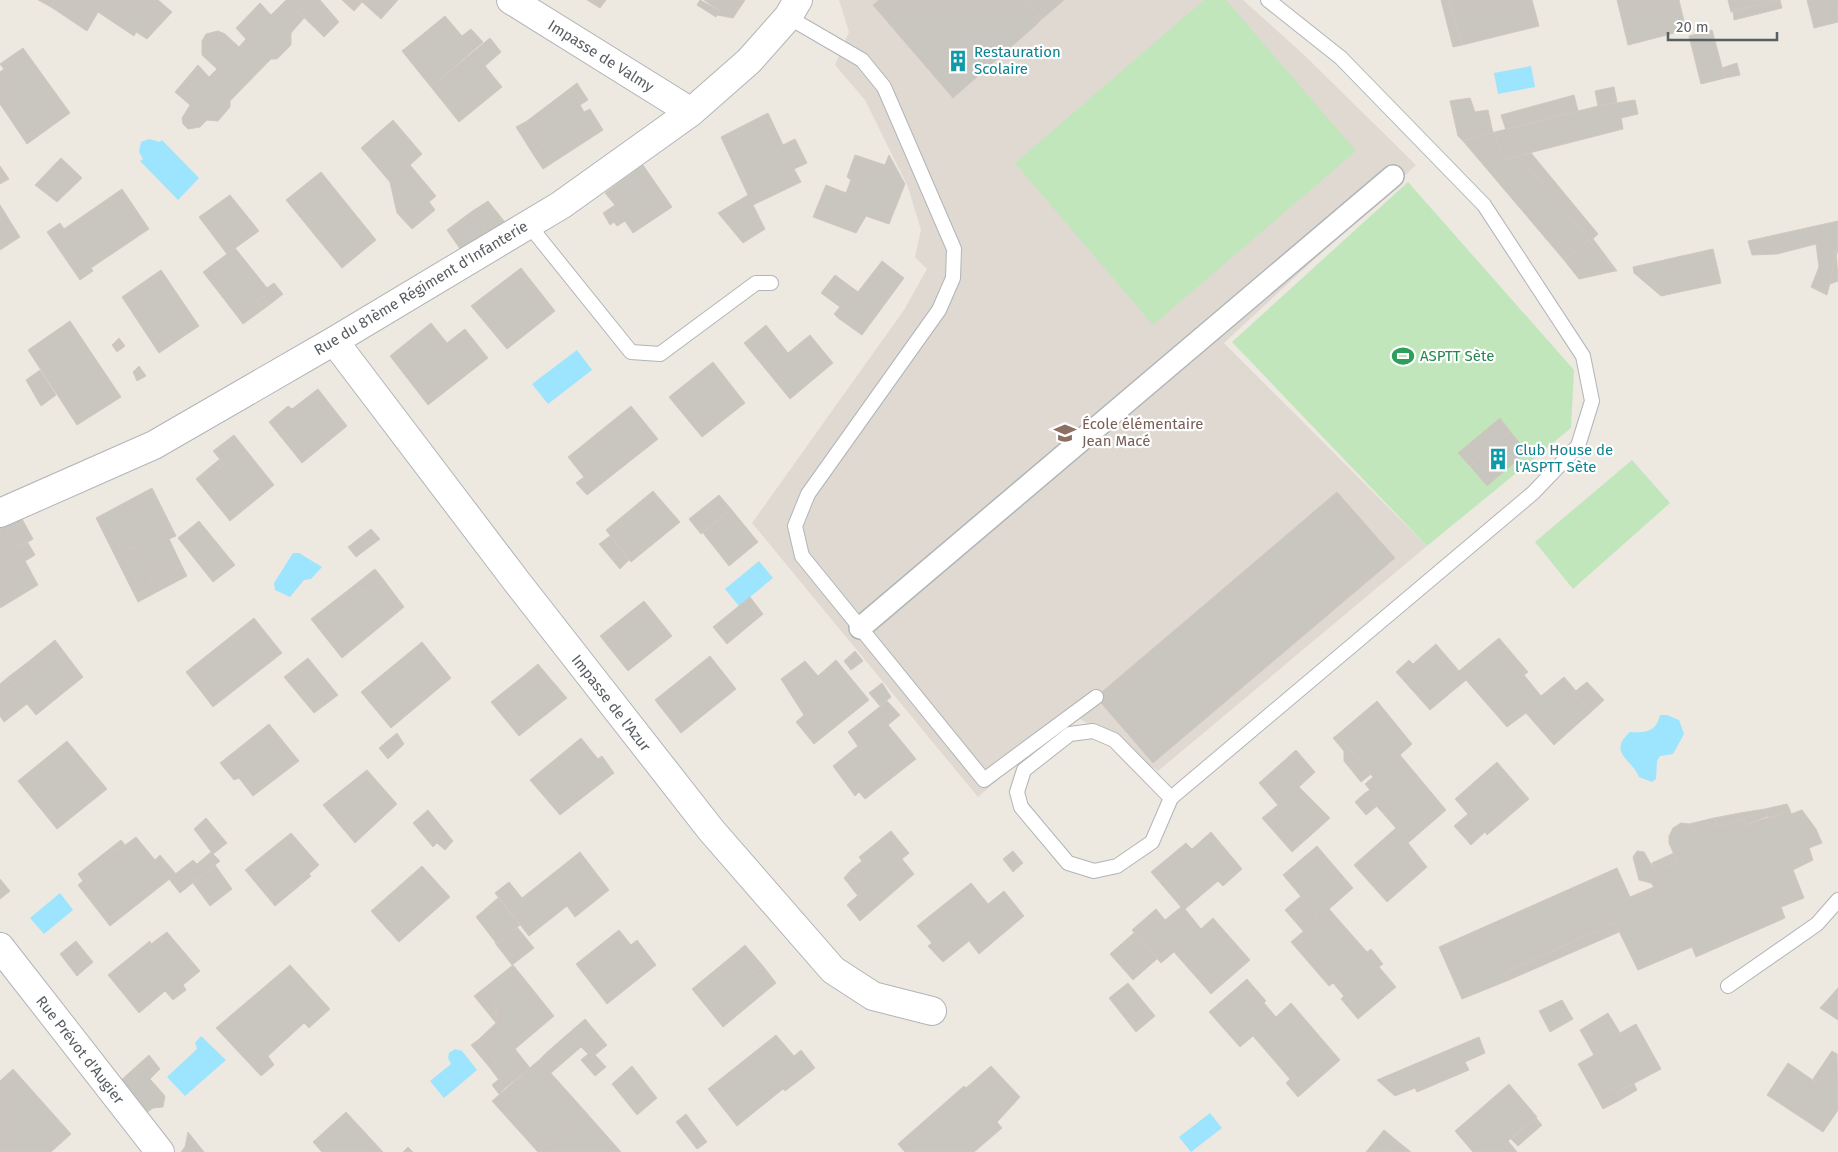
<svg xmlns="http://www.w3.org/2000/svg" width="1838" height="1152" font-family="'Fira Sans',sans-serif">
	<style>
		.education { fill: #dfd9d1 }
		.green { fill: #c1e6bb }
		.water { fill: #9de4ff }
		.building { fill: #c9c5bf; stroke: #d1c8be }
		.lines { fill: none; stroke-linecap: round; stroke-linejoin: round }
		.service-casing { stroke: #b1b5b8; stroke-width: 16 }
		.pedestrian-casing { stroke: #b1b5b8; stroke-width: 24 }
		.minor-casing { stroke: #b1b5b8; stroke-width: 30 }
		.service { stroke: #fff; stroke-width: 14 }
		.pedestrian { stroke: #fff; stroke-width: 21 }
		.minor { stroke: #fff; stroke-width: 28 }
		.labels { text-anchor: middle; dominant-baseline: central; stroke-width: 4.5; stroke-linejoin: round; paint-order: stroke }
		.culture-label { font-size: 15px; fill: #0d838f; stroke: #fff; text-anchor: start }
		.street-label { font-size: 15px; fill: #595e62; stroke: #fff }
		.leisure-label { font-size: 15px; fill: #27864d; stroke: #fff; text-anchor: start }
		.education-label { font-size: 15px; fill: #785e54; stroke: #fff; text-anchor: start }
	</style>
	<rect width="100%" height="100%" fill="#ede8e0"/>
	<!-- education -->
	<path class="education" d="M839 0H1243L1303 54 1416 165 1224 343 1427 546 1158 771 1073 714 978 797 752 523 904 310 927 269 915 257 921 230 908 187 865 100 835 65 849 32Z"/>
	<!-- green -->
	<path class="green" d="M1204 0H1226L1356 151 1153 325 1015 163Z
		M1408 182 1574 370 1571 428 1427 546 1232 342Z
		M1632 460 1670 503 1573 589 1535 542Z"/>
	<!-- water -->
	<path class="water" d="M1531 66 1535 87 1498 94 1494 73Z
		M149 139 160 142 162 140 199 178 178 200 140 161 143 159 139 152 141 142Z
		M577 350 592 370 548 404 532 384Z
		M293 553H299L322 567 311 579 304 580 290 597 275 590 274 583Z
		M759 561 773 578 739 606 725 589Z
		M1660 715H1667L1679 720 1684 734 1673 754 1660 756 1657 761 1656 779 1652 782 1639 777C1632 759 1607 753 1630 732 1646 733 1656 732 1660 715Z
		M60 893 73 910 44 934 30 918Z
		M201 1036 226 1060 185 1096 167 1077 197 1049 195 1043Z
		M455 1049 462 1051 477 1070 444 1098 430 1081 451 1064 448 1058 449 1053Z
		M1210 1113 1222 1128 1191 1152 1179 1137Z"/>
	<!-- building -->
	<path class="building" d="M38 0H55L51 7Z
		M55 0H158L172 12 147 39 136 32 134 36 98 12 87 31 51 7Z
		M286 0 304 18 291 33V45L277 59H271L230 101V107L218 121 207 120 200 127 188 129 183 124 182 118 190 105 175 92 198 65 209 77 217 69 202 55V41L206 34 218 31 225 34 239 47 246 39 236 28 260 3 271 15Z
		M286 0H320L339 22 324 37Z
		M342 0H360L362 2 354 11Z
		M360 0H398L381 19Z
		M587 0H606L600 8Z
		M700 0 720 11 716 17 697 5Z
		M704 0H745L733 18 717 15 720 11Z
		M879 0H1064L1042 19 1028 3 1023 8 1036 25 953 98 873 5Z
		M1441 0H1449L1462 45 1453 47Z
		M1449 0H1532L1539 26 1462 45Z
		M1617 0H1679L1686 30 1628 45Z
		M1728 0H1780L1731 12Z
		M1780 0 1782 8 1734 20 1733 11Z
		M1807 0H1838V22L1814 28Z
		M1028 3 1042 19 1036 25 1023 8Z
		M445 16 462 36 471 29 483 42 431 87 402 51Z
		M1712 30 1725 78 1701 84 1689 36Z
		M490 38 501 52 485 66 502 87 459 122 431 87Z
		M23 48 70 113 27 144 0 104V72L4 69 0 64Z
		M1737 63 1740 75 1725 78 1722 68Z
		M577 83 588 100 580 105 584 112 590 109 603 130 543 169 533 154 543 147 527 121Z
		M1614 87 1617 102 1598 106 1595 91Z
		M1574 95 1578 111 1506 130 1501 115Z
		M1470 98 1475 112 1488 110 1493 133 1463 141 1458 136 1450 101Z
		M1635 100 1638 114 1621 118 1623 129 1502 160 1495 132 1598 106Z
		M768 113 783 145 795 139 807 163 794 169 801 182 753 205 765 229 743 243 718 213 748 195 721 137Z
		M393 120 422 154 410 165 436 196 429 202 435 210 412 229 397 213 390 182 361 148Z
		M527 121 543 147 533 154 516 127Z
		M1495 132 1502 160 1519 156 1589 240 1564 260 1463 141Z
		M1531 153 1598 234 1593 239 1617 271H1615L1519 156Z
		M855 155 885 165 889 155 905 184 889 224 866 216 856 233 813 217 826 185 846 193 851 180 847 177Z
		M61 158 82 178 57 202 35 185Z
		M643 165 672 207 633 233 625 221 617 226 614 222 610 225 603 213 615 205 605 193Z
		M0 166 9 179 0 184Z
		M321 172 376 240 342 268 317 238 323 233 315 222 309 228 286 200Z
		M122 189 149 229 91 268 93 271 80 280 47 232 60 223 64 229Z
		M230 195 259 231 227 254 199 217Z
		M488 201 508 226 491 236 471 212Z
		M0 205 20 237 0 250Z
		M471 212 491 236 463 253 447 230Z
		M1838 221V249L1827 295 1811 287 1819 267 1816 244 1777 254 1752 255 1748 241Z
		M315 222 323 233 317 238 309 228Z
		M1589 240 1615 271 1579 279 1564 260Z
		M235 248 267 288 274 283 283 294 269 305 264 296 237 316 203 272Z
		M1713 249 1721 283 1661 296 1634 273 1633 267Z
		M1836 249 1838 281 1830 284 1832 271Z
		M882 261 904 278 862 335 838 318 844 310 821 293 835 275 858 292Z
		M521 268 555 311 507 349 471 306Z
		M161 270 199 326 159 353 122 297Z
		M264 296 269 305 243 324 237 316Z
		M840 307 844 310 838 318 834 314Z
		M70 321 121 397 77 425 28 350Z
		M431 323 447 343 465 329 488 358 428 405 390 356Z
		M766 325 788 353 810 335 833 363 790 399 744 343Z
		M119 338 125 346 117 352 112 345Z
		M713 362 745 403 702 437 669 397Z
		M139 366 146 376 137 381 133 372Z
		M40 370 56 395 41 406 26 380Z
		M318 389 347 426 302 463 269 422 288 406 292 409Z
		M631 406 658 439 587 495 576 483 584 477 568 457Z
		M1500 418 1510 431 1470 466 1458 453Z
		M1510 431 1527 452 1487 486 1470 466Z
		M234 435 274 485 230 521 196 479 215 463 220 468 224 464 213 451Z
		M220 459 224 464 220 468 215 463Z
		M152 488 176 536 169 539 182 566 152 583 134 546 115 556 96 518Z
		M653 491 680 522 631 562 606 530Z
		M1337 492 1395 558 1153 763 1096 697Z
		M719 495 731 509 701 534 689 519Z
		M731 509 758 542 729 566 703 533Z
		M21 517 33 539 18 548 4 525Z
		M199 521 235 565 213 582 178 538Z
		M4 525 18 548 28 543 35 555 25 561 38 585 0 608V527Z
		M371 529 380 539 356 557 348 547Z
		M610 536 629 560 620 569 599 544Z
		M134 546 152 583 182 566 187 576 138 602 115 556Z
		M375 569 383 579 364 593 356 584Z
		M383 579 404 607 342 658 311 619 356 584 364 593Z
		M750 597 763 614 727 644 713 627Z
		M644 601 672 636 628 671 600 636Z
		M254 618 282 653 213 707 186 672Z
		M1499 638 1528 672 1524 675 1541 696 1564 677 1576 691 1573 693 1591 712 1554 745 1526 713 1507 727 1466 680 1430 710 1396 672 1409 660 1413 664 1436 644 1459 671Z
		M55 640 83 677 36 715 27 704 4 722 0 716V684L7 678 14 685 34 669 28 662Z
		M422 642 451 678 391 728 361 692Z
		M855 651 863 661 851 670 844 661Z
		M710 656 736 689 681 733 655 700Z
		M308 658 338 695 314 713 284 677Z
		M836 660 869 700 814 744 796 722 804 715 781 679 805 661 818 676Z
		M28 662 34 669 14 685 7 678Z
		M538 664 548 676 535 686 526 674Z
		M526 674 535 686 548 676 567 698 519 736 491 702Z
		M1587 682 1604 700 1591 712 1573 693Z
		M882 683 891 697 880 706 869 693Z
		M887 701 900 715 888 725 916 759 865 799 859 792 855 796 833 766 858 746 848 732Z
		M1377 701 1412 744 1400 755 1446 810 1408 843 1427 867 1387 902 1354 865 1396 828 1365 793 1370 790 1365 784 1373 777 1337 735Z
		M269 724 299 761 253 796 239 778 234 780 220 763Z
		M397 733 404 744 388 759 379 748Z
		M1337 735 1371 774 1361 782 1344 761V751L1333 738Z
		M581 738 598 759 602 756 614 773 560 815 530 780Z
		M67 741 107 789 57 829 18 781Z
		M1296 750 1315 772 1299 787 1330 818 1292 852 1262 818 1278 805 1259 783Z
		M1497 762 1529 799 1487 835 1485 832 1471 845 1454 826 1468 814 1455 799Z
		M367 770 397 804 355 843 323 805Z
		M1365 793 1377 806 1366 815 1355 802Z
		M1787 804 1790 810 1769 819 1765 809Z
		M1765 809 1768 816 1746 825 1740 813Z
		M428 810 453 841 445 850 437 843 433 847 413 823Z
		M1790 810 1791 814 1802 810 1816 829 1822 843 1809 848 1813 860 1793 870 1804 898 1781 907 1785 918 1696 957 1692 947 1638 970 1615 923 1505 972 1509 980 1462 999 1439 947 1617 868 1630 897 1654 887 1651 883 1639 880 1633 857 1637 851 1644 852 1655 871 1677 861 1669 843V836L1673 828 1681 823 1689 824 1693 832 1717 823 1719 828 1743 818 1746 825Z
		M1740 813 1743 818 1719 828 1714 818Z
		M206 818 227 843 213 854 194 829Z
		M1714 818 1717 823 1693 832 1689 824Z
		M891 831 909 853 902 859 914 874 860 921 847 905 865 889 851 870 862 861 859 857Z
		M1211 832 1242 869 1223 886 1218 881 1185 909 1201 929 1213 918 1250 960 1211 994 1174 952 1161 963 1132 930 1156 909 1165 920 1181 907 1151 872 1186 843 1192 849Z
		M291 833 319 865 309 874 311 876 275 906 245 870Z
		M136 837 155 860 160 855 176 874 110 926 78 885 83 881 78 874 112 847 116 852Z
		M121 840 125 845 116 852 112 847Z
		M1317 846 1353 888 1329 909 1367 952 1371 949 1383 964 1379 967 1396 987 1358 1019 1341 999 1344 996 1333 983 1329 986 1291 942 1319 918 1283 875Z
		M1013 851 1023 863 1013 872 1003 859Z
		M211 852 220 861 180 893 169 879 193 860 197 864Z
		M580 852 609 890 575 917 567 906 529 936 495 893 509 882 522 898Z
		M1674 853 1677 861 1655 871 1652 863Z
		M215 865 232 889 210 906 193 883Z
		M422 866 450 897 399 942 371 911Z
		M851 870 865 889 858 896 844 878Z
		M0 879 10 891 0 899Z
		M971 883 988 904 1004 891 1024 916 979 954 969 941 943 962 928 946 932 943 917 926Z
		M1301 896 1319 918 1304 932 1285 910Z
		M498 898 520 925 497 944 476 917Z
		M1615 923 1619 932 1509 980 1505 972Z
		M517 927 534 948 512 965 495 943 497 944Z
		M619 930 631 945 637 940 656 965 607 1004 576 964Z
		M167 932 200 971 183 985 186 990 173 1000 165 991 139 1013 108 975 150 941 151 944Z
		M1135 932 1158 958 1133 980 1110 954Z
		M76 941 93 962 77 976 60 954Z
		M745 945 763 966 754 973 737 952Z
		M737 952 754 973 763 966 776 983 723 1027 692 989Z
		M290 965 330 1009 309 1028 304 1023 268 1056 274 1065 261 1076 216 1028Z
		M513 965 554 1016 515 1049 530 1068 505 1088 490 1068 496 1062 478 1040 496 1023V1005L483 989Z
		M1247 979 1266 1001 1264 1003 1276 1017 1291 1003 1340 1060 1298 1097 1286 1083 1290 1079 1253 1036 1240 1047 1209 1012Z
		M1128 983 1155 1016 1136 1032 1109 998Z
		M1838 988V1020L1820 1008Z
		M483 989 496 1005V1023L474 996Z
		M1562 1000 1573 1019 1550 1032 1539 1011Z
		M1608 1013 1620 1033 1636 1024 1661 1069 1616 1093 1613 1087 1596 1096 1578 1064 1594 1055 1580 1030Z
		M585 1019 607 1045 595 1055 606 1067 595 1076 581 1060 588 1054 581 1047 558 1067 546 1053Z
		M776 1035 794 1056 801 1050 815 1068 785 1091 783 1089 737 1126 708 1089Z
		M1479 1037 1485 1053 1465 1062 1469 1070 1417 1092 1415 1088 1395 1096 1377 1080Z
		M478 1040 496 1062 490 1068 471 1045Z
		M1832 1051 1837 1054 1817 1083 1813 1079Z
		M546 1053 558 1067 551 1073 539 1060Z
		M1837 1054 1838 1110 1823 1132 1767 1095 1788 1063 1817 1083Z
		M149 1055 160 1069 150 1079 165 1096 163 1107 153 1108 146 1113 119 1082Z
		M539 1060 583 1109 537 1151 492 1101Z
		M632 1066 657 1098 637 1115 612 1084Z
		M991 1066 1020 1097 999 1120 997 1122 1002 1128 974 1152H905L898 1144 964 1086 966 1088Z
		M13 1069 71 1134 51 1152H0V1081Z
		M499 1079 505 1088 499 1094 492 1085Z
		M1509 1084 1537 1117 1508 1141 1517 1152H1473L1455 1131Z
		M1634 1084 1637 1090 1620 1100 1616 1093Z
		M1613 1087 1620 1100 1603 1109 1596 1096Z
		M583 1109 621 1152H538L537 1151Z
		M346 1112 383 1152H322L313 1142Z
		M686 1114 707 1142 697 1149 676 1122Z
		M1536 1118 1542 1125 1518 1146 1511 1139Z
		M1384 1130 1396 1140 1387 1152H1366Z
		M188 1132 204 1152H181L185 1147Z
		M1396 1140 1411 1152H1387Z
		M408 1147 413 1152H403Z"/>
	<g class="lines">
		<!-- service casing -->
		<g class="service-casing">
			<path id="service" d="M788 17 862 60 884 87 954 249 953 278 939 310 808 494 795 526 802 556 984 780 1096 697
				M528 224 631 352 660 354 756 283H771
				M1093 731 1114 740 1171 798 1152 842 1117 866 1094 871 1068 863 1021 807 1017 792 1024 770 1070 734Z
				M1171 798 1533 493 1578 446 1592 401 1583 356 1484 205 1341 58 1268 0
				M1728 986 1817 924 1838 900"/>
		</g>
		<!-- pedestrian casing -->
		<g class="pedestrian-casing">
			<path id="pedestrian" d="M860 628 1393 176"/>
		</g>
		<!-- minor casing -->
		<g class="minor-casing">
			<path id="minor" d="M511 0 691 112
				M334 341 517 582 711 830 833 970 873 996 932 1011
				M0 513 154 445 334 341 561 205 691 112 749 61 788 17 798 0
				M0 947 160 1152"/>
		</g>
		<!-- service -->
		<use href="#service" class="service"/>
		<!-- pedestrian -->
		<use href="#pedestrian" class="pedestrian"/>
		<!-- minor -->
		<use href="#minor" class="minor"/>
	</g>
	<!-- icons -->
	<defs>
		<g id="building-bare" transform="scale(1.725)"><path d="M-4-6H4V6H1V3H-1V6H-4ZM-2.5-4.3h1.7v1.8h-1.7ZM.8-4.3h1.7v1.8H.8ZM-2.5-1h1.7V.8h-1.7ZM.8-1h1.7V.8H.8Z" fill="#0f9aa8" stroke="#fff" stroke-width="2.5" paint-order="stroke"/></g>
		<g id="stadium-bare" transform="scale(1.725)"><path d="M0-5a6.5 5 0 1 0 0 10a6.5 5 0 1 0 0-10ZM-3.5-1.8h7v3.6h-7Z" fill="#2e9e5b" stroke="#fff" stroke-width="2.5" paint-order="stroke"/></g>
		<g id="school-bare" transform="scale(1.725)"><path d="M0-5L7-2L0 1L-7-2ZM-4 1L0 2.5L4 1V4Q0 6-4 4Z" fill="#8d6e63" stroke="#fff" stroke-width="2.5" paint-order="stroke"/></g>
	</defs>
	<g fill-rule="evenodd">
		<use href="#building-bare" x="958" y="61"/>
		<use href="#stadium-bare" x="1403" y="356"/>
		<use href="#school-bare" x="1065" y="433"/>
		<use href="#building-bare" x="1498" y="459"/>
	</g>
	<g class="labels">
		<!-- culture labels -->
		<g class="culture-label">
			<text x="974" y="52">Restauration<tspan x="974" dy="17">Scolaire</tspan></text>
			<text x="1515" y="450">Club House de<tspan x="1515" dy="17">l'ASPTT Sète</tspan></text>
		</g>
		<!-- street labels -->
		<g class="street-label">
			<text transform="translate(601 56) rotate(32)">Impasse de Valmy</text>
			<text transform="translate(421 288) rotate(-31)">Rue du 81ème Régiment d'Infanterie</text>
			<text transform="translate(611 703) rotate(52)">Impasse de l'Azur</text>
			<text transform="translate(80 1050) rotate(52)">Rue Prévot d'Augier</text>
		</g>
		<!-- leisure labels -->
		<g class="leisure-label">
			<text x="1420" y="356">ASPTT Sète</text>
		</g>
		<!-- education labels -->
		<g class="education-label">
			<text x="1082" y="424">École élémentaire<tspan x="1082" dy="17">Jean Macé</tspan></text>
		</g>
	</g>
	<!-- scale -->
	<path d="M1668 32v8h109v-8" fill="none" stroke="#595e62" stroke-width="2.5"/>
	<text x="1676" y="32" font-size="15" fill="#595e62" stroke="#ffffff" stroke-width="4" paint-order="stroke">20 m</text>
</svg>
